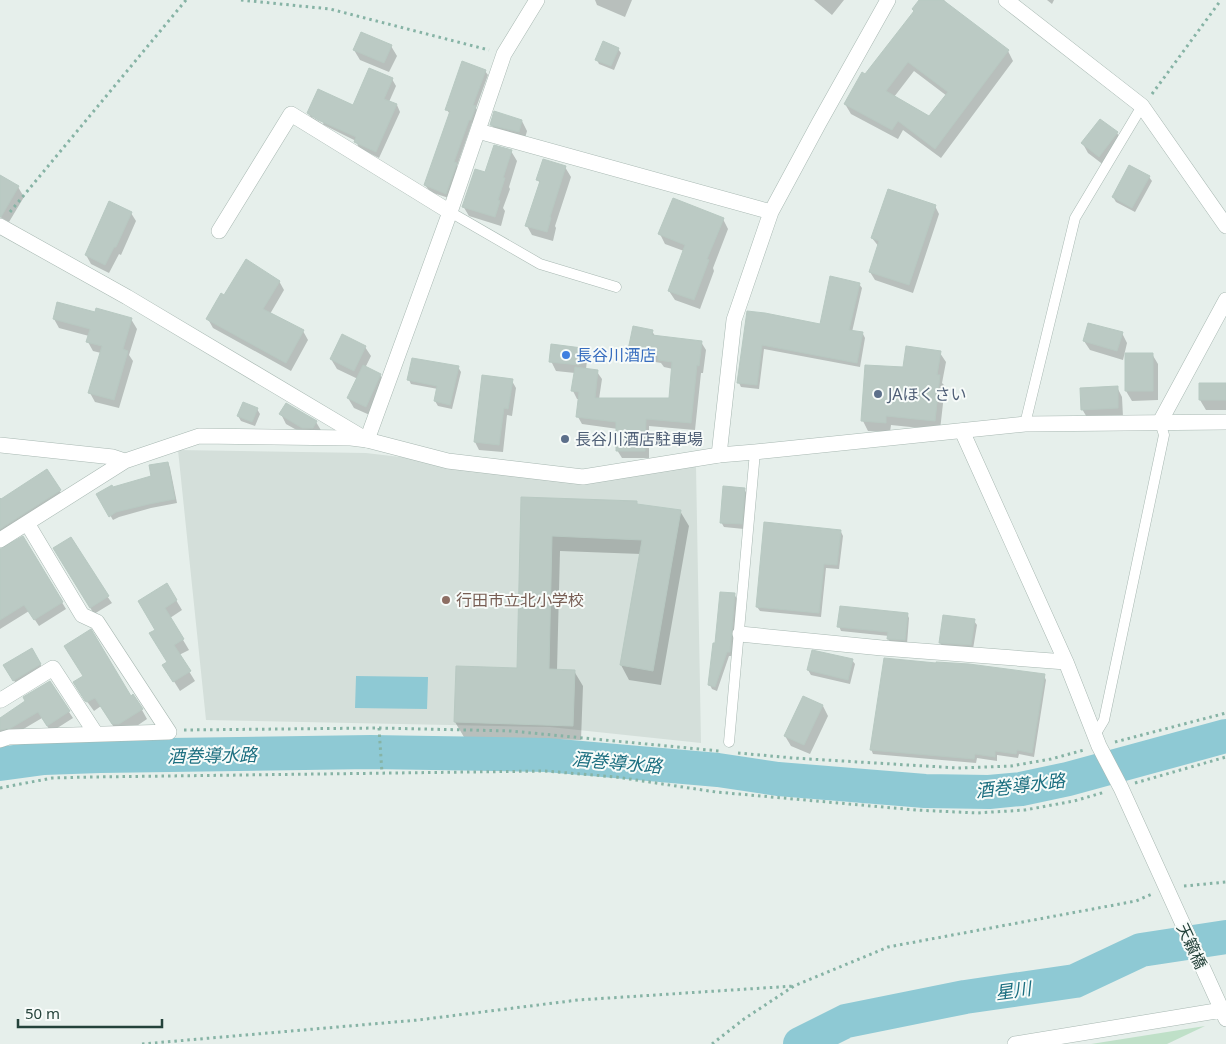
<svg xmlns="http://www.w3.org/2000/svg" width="1226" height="1044" font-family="'Noto Sans','Noto Sans JP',sans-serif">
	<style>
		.built { fill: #d4dfda }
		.green { fill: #bfe0c8 }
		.water { fill: #8ec9d4 }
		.shadow { fill: #0003; fill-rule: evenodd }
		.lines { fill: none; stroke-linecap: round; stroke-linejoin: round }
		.river { stroke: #8ec9d4; stroke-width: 34 }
		.building { fill: #bbcac4; stroke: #b8c9c2; fill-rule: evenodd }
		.service-casing { stroke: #a8b8b2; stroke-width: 11 }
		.minor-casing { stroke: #a8b8b2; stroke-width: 16 }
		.tertiary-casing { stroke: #a8b8b2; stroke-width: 16 }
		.path { stroke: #86b3a5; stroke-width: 3; stroke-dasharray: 2.5 4; stroke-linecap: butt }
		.service { stroke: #fff; stroke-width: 10 }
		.minor { stroke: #fff; stroke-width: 15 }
		.tertiary { stroke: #fff; stroke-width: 15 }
		.shop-dot { fill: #3f7fe0; stroke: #f7fbf9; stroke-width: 2 }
		.service-dot { fill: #5c6f8a; stroke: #f7fbf9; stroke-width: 2 }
		.education-dot { fill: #8d6e63; stroke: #f7fbf9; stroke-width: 2 }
		.labels { text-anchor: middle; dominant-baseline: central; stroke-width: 4; stroke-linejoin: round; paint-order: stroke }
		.shop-label { font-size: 16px; fill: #366cbe; stroke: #f7fbf9; text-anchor: start }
		.service-label { font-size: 16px; fill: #4e5e75; stroke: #f7fbf9; text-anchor: start }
		.education-label { font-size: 16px; fill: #785e54; stroke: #f7fbf9; text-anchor: start }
		.street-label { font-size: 16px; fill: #24423a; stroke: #f7fbf9 }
		.water-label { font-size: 18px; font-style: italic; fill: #1c6f80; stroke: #f7fbf9 }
	</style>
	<rect width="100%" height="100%" fill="#e6efeb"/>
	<!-- built -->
	<path class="built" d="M178 450 366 453 590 479 696 466 701 743 550 727 206 720Z"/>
	<!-- green -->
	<path class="green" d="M1205 1026 1167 1044H1091Z"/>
	<!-- water -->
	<path class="water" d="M356 676 428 677 427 709 355 708Z"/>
	<!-- shadow -->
	<path class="shadow" d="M595 0H632L625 17 597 5Z
		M814 0H844L832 15Z
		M921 0H944L947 4 1008 51 1013 61 941 158 903 130 898 139 851 114 845 104 915 12ZM914 71 947 96 930 118 894 97Z
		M1047 0H1054L1052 4Z
		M391 46 397 56 389 72 360 60 354 50Z
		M618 49 621 53 614 70 599 64 597 60Z
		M485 71 488 75 476 108 478 112 474 124 472 123 457 166 459 169 449 198 433 193 428 189 425 185 450 114 446 109Z
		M392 79 396 86 389 102 397 105 400 112 379 158 359 148 356 141 312 119 308 113 353 106ZM312 114 324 122 323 124 312 117Z
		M522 121 527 131 524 142 497 134 491 124Z
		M1117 133 1123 143 1105 166 1088 153 1083 144Z
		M511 151 517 161 509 187 510 189 503 208 505 211 501 226 469 216 463 206 486 174Z
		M565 167 571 177 555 226 556 228 553 241 532 235 527 226 540 184 538 180Z
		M0 176 18 187 24 197 9 222 0 217Z
		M1149 177 1152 181 1135 212 1116 202 1113 197Z
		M935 206 939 214 913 293 875 280 870 272 879 247 872 238Z
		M131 213 136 221 121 255 119 254 109 273 91 264 86 255Z
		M723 219 728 229 713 268 714 271 700 309 675 300 669 291 684 251 665 244 660 234Z
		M279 281 284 290 270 314 303 331 308 340 291 371 213 328 208 319 224 297Z
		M859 284 862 288 852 332 863 334 865 338 860 367 764 349 759 389 741 387 739 383 748 313 821 326Z
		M96 314 131 319 137 329 129 355 133 361 119 408 95 402 90 393 101 353 93 351 88 342 89 336 59 328 54 319Z
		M652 331 655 336 701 342 706 350 703 373H701L695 430 649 426V458H622L617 450 618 429 582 424 578 417 580 399H577L573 391 575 373 556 371 551 361 582 349 587 359 586 370 597 372 602 379 599 399 670 400 673 369 664 367 661 363 634 358 630 350Z
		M1122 333 1127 343 1123 360 1090 350 1084 341Z
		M365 347 371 356 365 368 380 375 386 385 372 416 354 408 348 398 358 379 337 369 331 359Z
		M940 353 946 362 942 383 945 386 940 430 891 425 890 432 868 431 863 421 904 369Z
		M1152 354 1158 364V400L1132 401 1126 391Z
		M458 367 461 372 452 409 438 406 435 401 438 389 411 384 409 380Z
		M512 381 516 388 512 416 507 415 503 452 479 450 475 442Z
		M1226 384V410H1206L1200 400Z
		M1117 387 1122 397 1123 417 1088 419 1082 409Z
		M286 404 316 422 322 432 309 437 286 424 281 414Z
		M257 409 260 414 255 426 241 421 238 416Z
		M168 463 170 468 177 503 151 508 119 517 113 520 98 495 113 489 153 477Z
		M744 489 747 494 744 529 724 527 721 522Z
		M59 490 64 497 0 539V501Z
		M522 498 637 505 680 511 689 526 661 685 629 680 621 665 641 554 560 551 557 670 574 671 583 686 581 740 464 737 455 722 518 669Z
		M841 532 843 536 839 569 826 568 821 617 760 611 757 607Z
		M23 538 66 609 39 626 29 611 0 629V562Z
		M54 548 107 596 112 603 94 614Z
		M167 585 182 610 170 618 189 650 179 655 195 681 180 691 170 675 168 663 157 630Z
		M734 594 737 599 732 656H729L717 691 712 689 710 685Z
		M907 614 909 618 907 644 891 643 888 639 889 636 841 631 839 626Z
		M974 621 977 625 973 649 943 647 940 643Z
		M32 650 46 674 20 690 5 666Z
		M852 660 855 664 850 684 811 675 808 670Z
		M937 664 1044 676 1046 680 1034 757 1019 754 1018 758 997 755V761L977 758 976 763 873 754 871 749Z
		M80 692 130 697 142 710 147 719 125 734H118L101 706 94 711Z
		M804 697 823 706 828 716 810 754 791 746 785 736Z
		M27 701 69 712 73 718 51 732 42 718 15 734 0 739V719Z"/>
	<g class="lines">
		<!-- river -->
		<path class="river" d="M0 764 44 758 100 756 371 752 547 755 718 770 778 779 925 791 989 792 1021 789 1068 779 1226 736
			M800 1044 846 1021 965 997 1075 981 1141 950 1226 937"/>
	</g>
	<!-- building -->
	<path class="building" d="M919 0H943L1009 50 935 149 898 121 892 130 844 104 862 72 865 74 914 11 912 9ZM908 62 948 92 929 116 886 91Z
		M361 32 392 45 384 63 353 50Z
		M603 41 619 48 611 66 595 60Z
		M462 61 486 70 473 105 476 106 471 120H469L454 162 457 163 446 194 424 185 450 111 445 110Z
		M369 68 393 78 384 99 397 104 376 152 354 142 356 137 318 120 307 113 318 89 353 105Z
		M494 111 522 120 519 132 490 125Z
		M1100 119 1118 132 1099 157 1081 143Z
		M494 145 512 150 503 178H505L498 200 500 201 495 217 462 207 475 169 485 172Z
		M543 159 566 166 550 217 551 218 547 232 525 226 540 181 536 180Z
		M1129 165 1150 176 1132 208 1112 197Z
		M0 175 19 186 1 217H0Z
		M888 189 936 205 909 285 869 272 879 241 871 238Z
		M673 198 724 218 707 259 709 260 694 300 668 291 685 245 658 234Z
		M109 201 132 212 116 247H114L105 265 85 255Z
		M246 259 280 281 263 309 304 330 286 363 206 319 221 293 224 295Z
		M830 276 860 283 849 330 863 332 857 363 762 345 757 385 737 383 747 311 765 313 820 324Z
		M57 302 95 312 96 308 132 318 123 349 128 351 114 400 88 393 102 346 86 342 90 329 53 319Z
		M1088 323 1123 332 1117 351 1083 341Z
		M633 326 653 330 652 335 702 341 699 366 697 365 691 423 646 419 645 451H616V422L576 417 579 392 571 391 575 367 598 370 595 398H669L672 362 658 360V356L628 350Z
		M342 334 366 346 354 371 330 359Z
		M551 344 582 348 580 365 549 362Z
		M906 346 941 351 937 375H940L935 421 886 416V423L861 421 865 365 903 367Z
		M1125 353H1153V391H1125Z
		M412 358 459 366 450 405 434 401 437 386 407 380Z
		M363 365 381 374 366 407 347 398Z
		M482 375 513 379 508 409 504 408 499 445 474 442Z
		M1199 383H1226V400H1199Z
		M1118 386V408L1081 410 1080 388Z
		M243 402 258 408 252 422 237 416Z
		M286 403 317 421 313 428H302L279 414Z
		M168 462 175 499 149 504 116 512 109 517 96 494 112 485 113 487 151 476 149 465Z
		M47 469 61 490 0 529V498L1 499Z
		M723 486 745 488 742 524 720 523Z
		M521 497 637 501V504L681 510 653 671 620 665 642 540 552 536 549 669 575 670 573 726 454 722 456 666 517 668Z
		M764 522 841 530 837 565 824 564 819 613 756 607Z
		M23 536 63 602 34 620 24 605 0 620V549Z
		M71 537 109 596 90 608 53 548Z
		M167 583 177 600 165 608 184 639 174 645 191 671 173 682 162 665 167 662 149 633 155 630 138 601Z
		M720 592 735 593 730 652H727L715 687 708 685 713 643H715Z
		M840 606 908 613 905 640 887 639 888 632 837 627Z
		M943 615 975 619 971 645 939 643Z
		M91 629 131 696 133 694 143 709 119 724H112L95 698 87 702 85 701 73 682 83 676 64 646Z
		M32 648 41 664 13 681 3 665Z
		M812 650 853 659 848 680 807 670Z
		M884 658 936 663V662L969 664 1045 674 1032 753 1017 750 1016 754 995 751V757L975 754 974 759 870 750Z
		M50 681 70 711 47 726 38 712 11 728 0 730V718L25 701 23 697Z
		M803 696 823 705 804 745 784 736Z"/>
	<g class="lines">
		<!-- service casing -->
		<g class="service-casing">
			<path id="service" d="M450 212 540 264 616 287
				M1025 424 1075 218 1142 106
				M1095 735 1104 720 1164 435 1160 422
				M729 742 755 452"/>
		</g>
		<!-- minor casing -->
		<g class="minor-casing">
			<path id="minor" d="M1006 0 1142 106 1226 226
				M478 131 771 212
				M219 231 291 114 450 212
				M1160 422 1226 300
				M962 431 1066 662 1099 746 1121 788 1226 1019
				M0 445 113 457 125 461
				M719 455 734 320 771 212 819 123 888 0
				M0 540 125 461 199 436 351 438 367 440 450 212 504 54 537 0
				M740 634 882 648 1066 662
				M0 699 1 700 53 668 96 734
				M0 740 9 737 169 732 97 622 82 615 27 523
				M1015 1044 1222 1010"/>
		</g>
		<!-- tertiary casing -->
		<g class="tertiary-casing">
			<path id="tertiary" d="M0 226 127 297 367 440 448 461 583 477 719 455 755 452 1025 424 1226 422"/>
		</g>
		<!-- path -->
		<path class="path" d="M241 0 330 9 489 50
			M1152 94 1221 0
			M10 212 186 0
			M379 728 382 773
			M184 730 379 728 511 731 719 751
			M1115 742 1226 713
			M738 753 793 758 958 768 1011 766 1051 759 1084 750
			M1135 783 1226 757
			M0 788 52 778 92 777 545 771 616 777 716 792 916 810 977 813 1025 810 1074 801 1105 792
			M1184 886 1226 882
			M142 1044 418 1020 578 1000 794 986
			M712 1044 744 1019 794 986 888 947 1136 901 1152 894"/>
		<!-- service -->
		<use href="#service" class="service"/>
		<!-- minor -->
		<use href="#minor" class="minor"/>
		<!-- tertiary -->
		<use href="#tertiary" class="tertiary"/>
	</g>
	<!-- markers -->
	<circle class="shop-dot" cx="566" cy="355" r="5"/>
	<g class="service-dot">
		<circle cx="878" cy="394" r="5"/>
		<circle cx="565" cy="439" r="5"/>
	</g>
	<circle class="education-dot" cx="446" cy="600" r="5"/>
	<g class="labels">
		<!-- shop labels -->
		<g class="shop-label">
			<text x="576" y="355">長谷川酒店</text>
		</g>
		<!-- service labels -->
		<g class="service-label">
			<text x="888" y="394">JAほくさい</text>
			<text x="575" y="439">長谷川酒店駐車場</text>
		</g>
		<!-- education labels -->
		<g class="education-label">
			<text x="456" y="600">行田市立北小学校</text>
		</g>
		<!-- street labels -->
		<g class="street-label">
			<text transform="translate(1192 946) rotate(65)">天籟橋</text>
		</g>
		<!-- water labels -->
		<g class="water-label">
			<text transform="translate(212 755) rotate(-1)">酒巻導水路</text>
			<text transform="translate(617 762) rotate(5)">酒巻導水路</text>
			<text transform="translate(1020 785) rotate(-7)">酒巻導水路</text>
			<text transform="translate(1013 990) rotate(-8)">星川</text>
		</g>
	</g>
	<!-- scale -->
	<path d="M18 1019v8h144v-8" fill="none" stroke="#24423a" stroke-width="2.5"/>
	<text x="25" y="1019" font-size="15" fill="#24423a" stroke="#f7fbf9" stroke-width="4" paint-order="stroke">50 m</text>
</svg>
